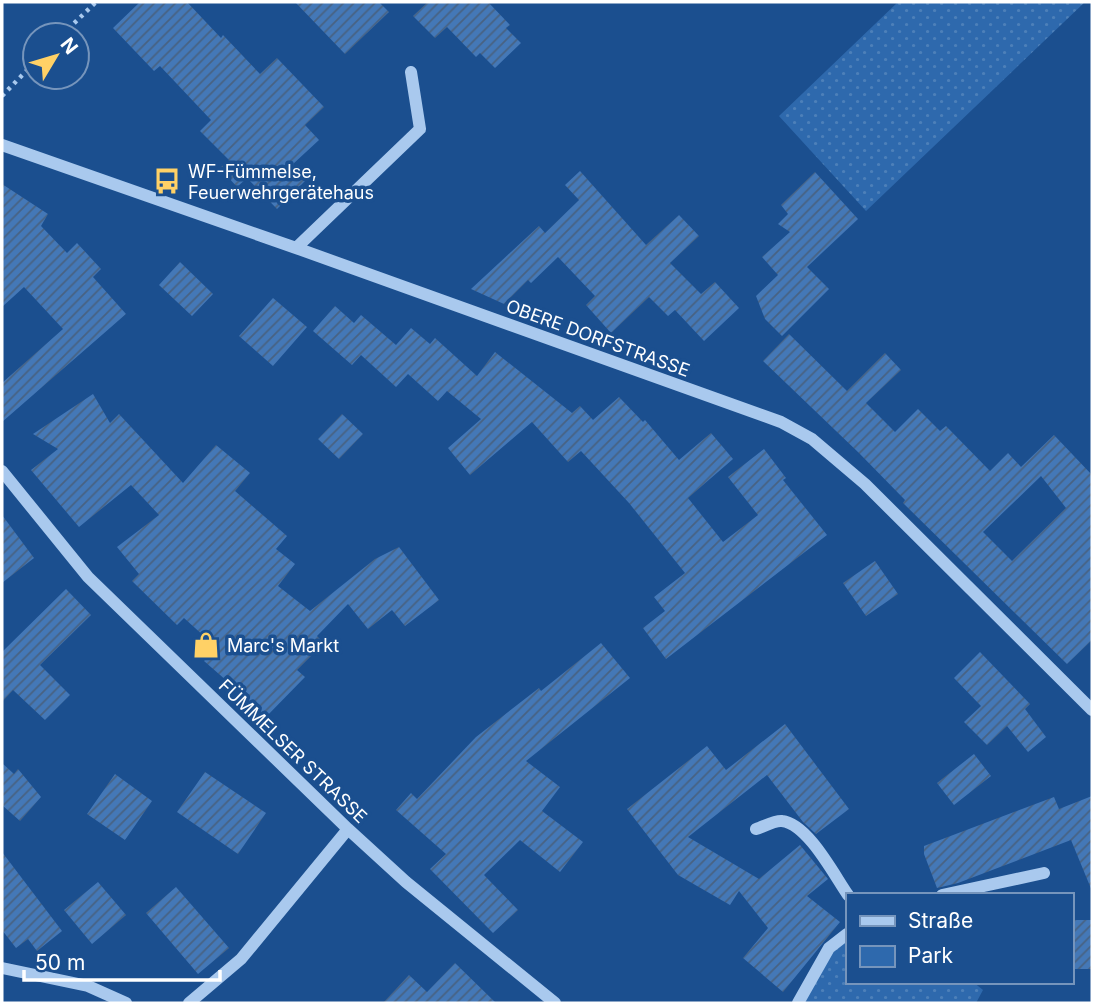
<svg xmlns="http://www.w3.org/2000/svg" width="1094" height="1005" font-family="Inter,sans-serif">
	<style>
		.green { fill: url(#green-dots) }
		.building { fill: url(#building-hatch); fill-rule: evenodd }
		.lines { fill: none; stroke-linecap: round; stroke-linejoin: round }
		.path { stroke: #a9c9ee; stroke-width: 4.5; stroke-dasharray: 3.5 5; stroke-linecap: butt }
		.minor { stroke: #a9c9ee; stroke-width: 12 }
		.labels { text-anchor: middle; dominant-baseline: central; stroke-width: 7; stroke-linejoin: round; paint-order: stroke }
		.poi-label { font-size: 18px; fill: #fff; stroke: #1b4f8f; text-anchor: start }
		.street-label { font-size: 18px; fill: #fff; stroke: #1b4f8f }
	</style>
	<defs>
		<pattern id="green-dots" width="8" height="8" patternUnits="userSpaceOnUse" patternTransform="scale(1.75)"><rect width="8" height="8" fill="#2e69ad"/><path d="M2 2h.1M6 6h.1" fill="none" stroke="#4d80b9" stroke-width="1.8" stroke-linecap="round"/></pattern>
		<pattern id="building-hatch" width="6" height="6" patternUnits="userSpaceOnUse" patternTransform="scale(1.75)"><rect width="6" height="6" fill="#4478b7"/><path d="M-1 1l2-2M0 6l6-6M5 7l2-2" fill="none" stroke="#486282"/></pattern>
	</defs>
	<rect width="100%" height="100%" fill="#1b4f8f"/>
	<!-- green -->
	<path class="green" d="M898 2H1085L866 211 779 116Z
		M847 934V982H973L983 990 976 1003H798L829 948Z"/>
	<!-- building -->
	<path class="building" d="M140 2H187L221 38 223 35 260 74 277 58 324 107 305 125 319 140 293 164 307 179 277 209 247 178 237 187 220 168 229 160 200 131 211 120 160 66 154 71 113 28Z
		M295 2H379L389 12 345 54Z
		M428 2H488L510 25 506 28 521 43 495 68 480 53 476 57 447 27 435 38 413 16Z
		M580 171 646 245 679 215 699 236 670 263 701 294 715 282 739 308 704 341 675 310 668 316 649 297 611 333 586 305 595 296 558 257 531 283 528 280 504 304 471 289 539 226 545 233 579 200 565 185Z
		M815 172 858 219 807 267 829 289 782 336 765 319 756 296 778 275 762 257 790 232 778 224 788 214 781 205Z
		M2 184 48 214 41 226 67 253 77 243 101 269 93 277 126 314 2 422V383L63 329 24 287 2 307Z
		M180 262 213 294 192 316 159 285Z
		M273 298 307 327 273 366 239 336Z
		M335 306 354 323 361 315 396 345 411 328 430 344 435 338 477 376 495 352 572 413 580 406 593 420 619 397 643 422 645 420 679 460 711 433 733 459 688 498 723 542 758 515 728 477 764 449 786 478 783 480 827 535 666 659 643 628 665 611 654 597 685 573 629 503 581 451 568 462 532 422 470 475 448 448 481 419 447 391 438 401 408 374 396 387 361 355 352 365 313 331Z
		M789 334 847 391 885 353 901 370 866 403 895 432 918 409 940 431 946 426 990 471 1008 453 1021 467 1054 435 1092 475V640L1067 664 903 503 905 500 859 453 763 361ZM1041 476 1066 508 1012 561 983 532Z
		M93 394 110 423 119 414 183 483 216 445 250 473 235 491 287 536 276 549 295 564 278 586 310 611 375 559 399 547 439 600 405 626 392 610 368 629 348 604 317 636 324 643 297 670 305 677 262 721 232 691 235 688 204 661 216 647 184 618 177 625 132 581 139 574 117 547 159 515 131 485 79 527 31 470 58 449 33 434Z
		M342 414 363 434 339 459 318 439Z
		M2 515 34 558 2 583Z
		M875 561 898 594 866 616 843 583Z
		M66 589 91 615 40 665 70 695 45 720 13 690 2 702V652Z
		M601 643 630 678 526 761 560 787 542 811 583 842 560 872 520 840 484 875 518 910 493 933 430 869 446 854 396 810 411 793 417 799 476 737 539 688 541 691Z
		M980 652 1030 704 1025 709 1046 737 1028 752 1007 726 987 745 964 722 981 706 954 678Z
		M785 724 849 809 816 834 803 822 767 775 688 837 759 879 800 845 828 879 807 896 840 922 783 992 743 958 768 928 739 891 730 905 678 875 627 809 707 746 726 770Z
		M974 754 991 776 954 805 937 783Z
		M2 763 14 774 18 769 41 797 20 821 2 805Z
		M205 772 266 813 238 854 177 812Z
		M115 774 152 801 125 840 87 814Z
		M1092 796V891L1071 840 958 883 937 888 924 854V846L1054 797 1059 809Z
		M2 852 62 931 37 951 28 939 16 948 2 930Z
		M98 882 126 915 92 944 64 910Z
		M176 887 229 948 198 974 146 913Z
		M1071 920H1092V969H1071Z
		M455 963 496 1003H383L409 975 427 992Z"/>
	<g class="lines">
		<!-- path -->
		<path class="path" d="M62 35 96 2
			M2 96 35 62"/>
		<!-- minor -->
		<path class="minor" d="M2 145 296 248 781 422 812 439 865 484 1092 710
			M296 248 420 129 411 72
			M2 471 88 577 348 829 406 882 555 1003
			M756 829C763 827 775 820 782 821 808 824 834 875 848 895
			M942 895 1044 873
			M2 968 88 986 126 1003
			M189 1003 241 959 348 829
			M798 1003 829 948 847 934"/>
	</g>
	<!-- icons -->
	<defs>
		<g id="bus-bare" transform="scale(2.1)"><path d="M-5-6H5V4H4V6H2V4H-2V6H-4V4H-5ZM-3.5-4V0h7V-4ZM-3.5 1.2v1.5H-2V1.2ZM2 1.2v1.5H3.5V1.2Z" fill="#ffd166" stroke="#1b4f8f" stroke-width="2.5" paint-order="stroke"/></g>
		<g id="shop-bare" transform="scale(2.1)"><path d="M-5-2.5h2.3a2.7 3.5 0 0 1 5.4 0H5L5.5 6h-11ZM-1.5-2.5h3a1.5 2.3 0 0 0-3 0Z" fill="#ffd166" stroke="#1b4f8f" stroke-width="2.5" paint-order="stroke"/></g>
	</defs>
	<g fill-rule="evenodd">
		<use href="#bus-bare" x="167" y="181"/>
		<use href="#shop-bare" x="206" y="645"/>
	</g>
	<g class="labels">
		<!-- poi labels -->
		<g class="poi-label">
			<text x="188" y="171">WF-Fümmelse,<tspan x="188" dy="21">Feuerwehrgerätehaus</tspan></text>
			<text x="227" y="645">Marc's Markt</text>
		</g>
		<!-- street labels -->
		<g class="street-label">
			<text transform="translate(598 338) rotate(20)">OBERE DORFSTRASSE</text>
			<text transform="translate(293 751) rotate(44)">FÜMMELSER STRASSE</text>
		</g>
	</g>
	<!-- border -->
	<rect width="1094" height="1005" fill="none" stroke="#ffffff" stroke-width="7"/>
	<!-- legend -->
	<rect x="846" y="893" width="228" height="91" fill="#1b4f8f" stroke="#7695bc" stroke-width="2"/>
	<rect x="860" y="916" width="35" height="10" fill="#a9c9ee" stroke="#7695bc" stroke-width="2"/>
	<text x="908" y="928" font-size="21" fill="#ffffff">Straße</text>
	<rect x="860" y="946" width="35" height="21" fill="#2e69ad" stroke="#7695bc" stroke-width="2"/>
	<text x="908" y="963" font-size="21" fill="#ffffff">Park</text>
	<!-- north arrow -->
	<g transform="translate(56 56) rotate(52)"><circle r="33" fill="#1b4f8f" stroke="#7695bc" stroke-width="2"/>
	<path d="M0-5L12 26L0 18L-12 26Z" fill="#ffd166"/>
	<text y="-10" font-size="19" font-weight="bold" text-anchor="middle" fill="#ffffff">N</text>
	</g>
	<!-- scale -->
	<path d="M24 970v10h196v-10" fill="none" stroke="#ffffff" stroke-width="3.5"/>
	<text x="35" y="970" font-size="21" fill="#ffffff" stroke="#1b4f8f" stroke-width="5" paint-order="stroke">50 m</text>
</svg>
